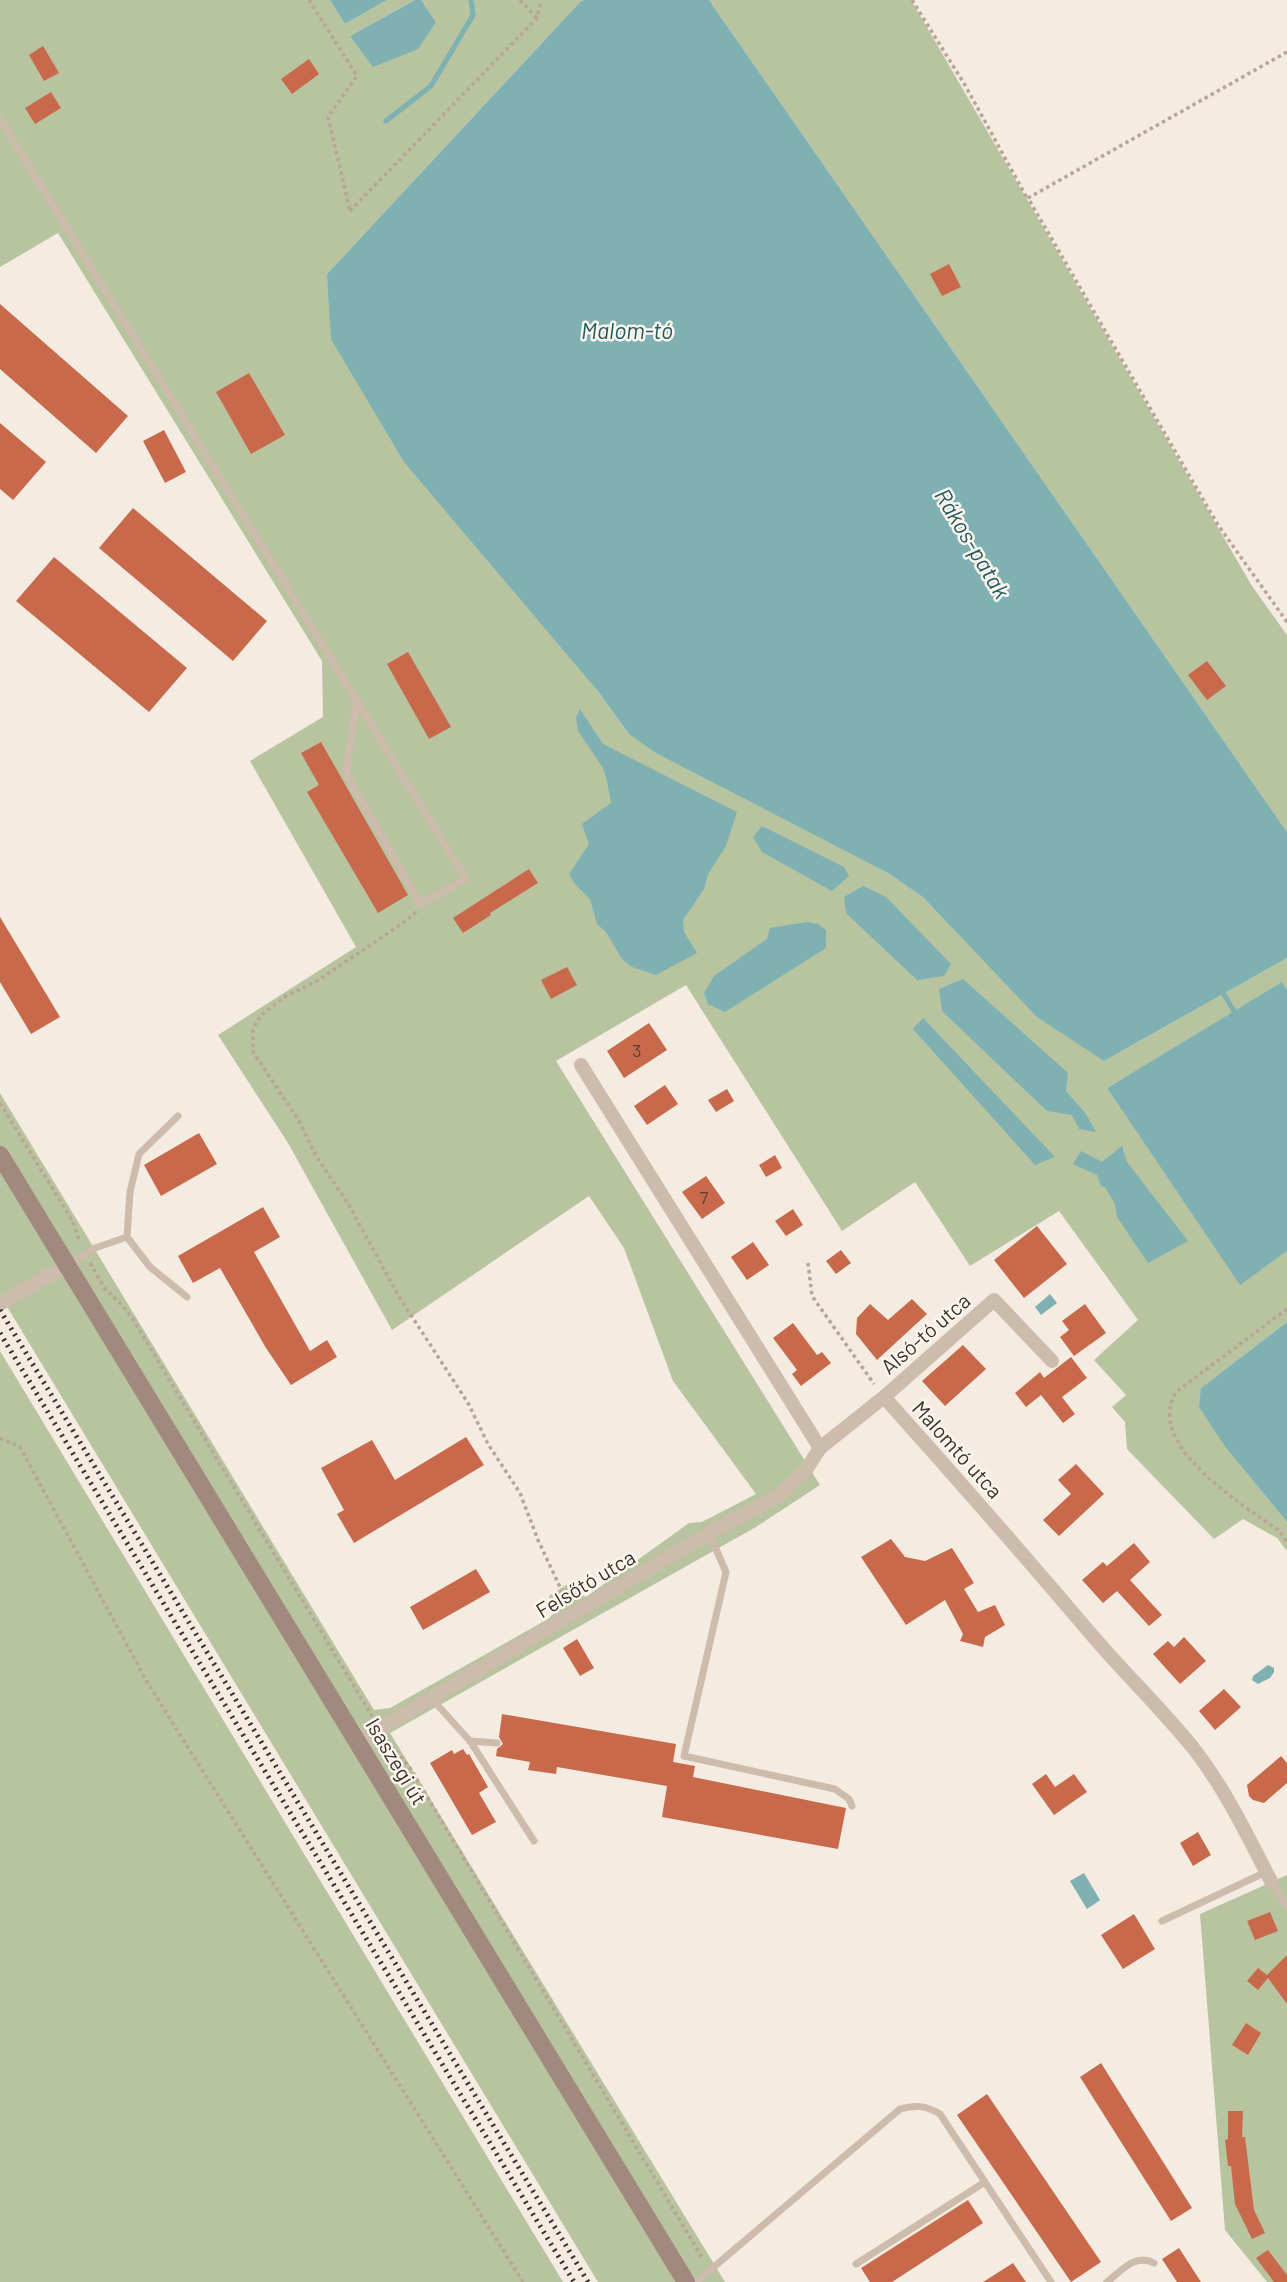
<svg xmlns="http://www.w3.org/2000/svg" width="1287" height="2282" font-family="Barlow,sans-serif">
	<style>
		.green { fill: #b8c4a0 }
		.water { fill: #7fb0b2 }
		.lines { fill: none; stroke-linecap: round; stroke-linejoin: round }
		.stream { stroke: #7fb0b2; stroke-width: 5 }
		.building { fill: #c8694b }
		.path { stroke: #b9a596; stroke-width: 3.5; stroke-dasharray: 3.5 3.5; stroke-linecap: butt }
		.service { stroke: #cdbbac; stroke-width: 7 }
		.minor { stroke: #cdbbac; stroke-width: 14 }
		.secondary { stroke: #a18a7d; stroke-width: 18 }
		.rail { stroke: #3b302b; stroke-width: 5; stroke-dasharray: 2 5; stroke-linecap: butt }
		.labels { text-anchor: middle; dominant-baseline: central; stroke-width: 5; stroke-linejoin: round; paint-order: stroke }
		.number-label { font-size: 18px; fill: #5e3e33 }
		.street-label { font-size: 21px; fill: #3b302b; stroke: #fbf5ee }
		.water-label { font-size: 23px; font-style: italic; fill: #1f5a5e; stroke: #fbf5ee }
	</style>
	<rect width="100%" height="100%" fill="#f4ebe1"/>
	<!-- green -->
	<path class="green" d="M0 0H330L345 24 387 0H415L350 36 436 22 421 0H584L580 2 327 274 597 690 629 734 888 873 924 898 1104 1061 1287 958V990L1281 983 1107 1088 1240 1284 1287 1251V1322L1201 1388 1226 1448 1287 1522V1551L1277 1538 1243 1519 1214 1539 1127 1449 1125 1422 1112 1407 1126 1395 1094 1360 1138 1320 1059 1211 970 1266 915 1182 842 1231 686 985 556 1061 820 1485 756 1527 390 1733 725 2282H598L0 1295V1093L374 1710 390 1708 548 1619 553 1614 549 1596 566 1585 586 1597 689 1523 702 1522 756 1494 673 1381 624 1248 589 1196 392 1330 288 1143 218 1035 356 947 250 761 323 717 322 661 58 233 0 267Z
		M709 0H911L1252 586 1287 635V832Z
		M0 1351 563 2282H0Z
		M1287 1875V2282H1267L1225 2230 1200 1914Z"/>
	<!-- water -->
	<path class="water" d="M330 0H387L345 24Z
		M415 0H421L436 22 418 49 373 67 350 36Z
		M584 0H709L1287 832V958L1104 1061 1037 1017 924 898 888 873 656 753 629 734 597 690 404 462 331 339 327 274 580 2Z
		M580 709 603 744 737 812 726 846 708 874 704 889 683 920 684 932 697 953 656 975 632 967 622 959 606 932 597 924 590 899 575 884 569 874 589 844 582 824 611 803 607 781 603 768 578 731 576 717Z
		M762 826 844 867 849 876 832 891 762 852 753 837Z
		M863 886 886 897 951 964 944 976 917 980 846 913 844 897Z
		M807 922 818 924 826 930V948L725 1012 708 1004 704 993 714 976 767 939 770 928Z
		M963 979 1068 1073 1066 1091 1086 1114 1096 1132 1079 1129 1072 1115 1047 1111 942 1011 939 989Z
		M1282 982 1287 990V1251L1240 1285 1107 1088Z
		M923 1018 1055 1157 1035 1165 913 1029Z
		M1122 1146 1127 1162 1188 1241 1148 1263 1117 1217 1115 1204 1105 1187 1101 1186 1097 1175 1073 1164 1081 1151 1102 1162Z
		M1050 1294 1057 1303 1041 1315 1035 1307Z
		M1287 1322V1522L1226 1448 1199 1407 1201 1388Z
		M1268 1665 1274 1668V1672L1270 1678 1258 1684 1252 1680 1253 1676Z
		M1084 1873 1100 1900 1087 1909 1070 1881Z"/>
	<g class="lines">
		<!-- stream -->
		<path class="stream" d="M386 121 431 86 473 15 471 0
			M1220 988 1237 1016"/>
	</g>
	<!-- building -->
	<path class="building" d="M43 46 59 73 44 81 29 55Z
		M309 59 319 74 292 94 281 79Z
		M51 92 61 108 35 124 25 108Z
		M949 264 961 287 942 296 930 274Z
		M0 304 128 416 96 453 0 369Z
		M249 373 285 435 251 454 216 392Z
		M0 423 46 462 13 500 0 489Z
		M164 430 186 472 165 483 143 441Z
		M133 508 267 621 233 661 99 548Z
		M54 557 187 668 149 712 16 601Z
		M408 652 451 727 429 739 387 664Z
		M1207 661 1226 686 1207 700 1188 675Z
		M321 742 408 895 378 913 307 792 319 785 301 753Z
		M529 869 538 883 490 913 491 915 463 933 453 918Z
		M0 917 60 1017 31 1034 0 982Z
		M567 967 577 985 551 999 541 980Z
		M649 1023 667 1050 624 1078 607 1051Z
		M665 1085 678 1104 647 1125 634 1106Z
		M727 1089 734 1101 716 1112 708 1100Z
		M199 1133 217 1164 161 1196 144 1165Z
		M775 1155 782 1168 766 1177 759 1165Z
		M706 1176 725 1203 702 1219 682 1192Z
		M263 1207 280 1237 254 1252 310 1351 327 1340 337 1357 291 1385 266 1348 220 1268 193 1283 178 1256Z
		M793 1209 803 1225 786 1236 775 1221Z
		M1037 1226 1067 1264 1024 1298 994 1260Z
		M753 1242 769 1265 747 1280 731 1257Z
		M841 1250 851 1263 836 1274 826 1261Z
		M912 1299 927 1314 877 1360 856 1334 857 1318 870 1304 888 1320Z
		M1085 1304 1106 1333 1074 1356 1060 1337 1069 1330 1062 1321Z
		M793 1323 817 1355 822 1352 831 1363 801 1386 792 1374 797 1370 773 1338Z
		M963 1345 986 1369 945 1406 922 1381Z
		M1071 1357 1087 1378 1062 1397 1075 1414 1063 1423 1041 1395 1026 1407 1015 1393 1040 1372 1044 1378Z
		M466 1437 484 1465 354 1543 337 1514 344 1510 321 1468 372 1440 395 1480Z
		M1076 1464 1104 1494 1059 1536 1043 1520 1071 1494 1058 1480Z
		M891 1539 905 1557 925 1561 952 1548 974 1583 964 1589 978 1612 995 1605 1005 1625 985 1637 983 1647 960 1641 963 1634 945 1600 906 1625 861 1557Z
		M1134 1543 1150 1562 1130 1580 1162 1615 1149 1626 1117 1591 1103 1603 1082 1580 1103 1562 1107 1566Z
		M476 1569 490 1592 423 1630 410 1607Z
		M1184 1637 1206 1661 1180 1684 1153 1654 1168 1641 1174 1647Z
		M577 1639 594 1668 580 1676 563 1648Z
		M1224 1689 1241 1707 1215 1730 1199 1711Z
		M502 1714 676 1744 673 1762 695 1766 693 1777 846 1808 838 1849 662 1817 667 1786 557 1767 556 1774 528 1770 530 1762 496 1756 497 1749 503 1744 499 1737Z
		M463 1749 467 1755 469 1754 488 1787 479 1793 496 1822 472 1835 430 1763 452 1750 454 1754Z
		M1281 1756 1287 1763V1783L1264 1803 1253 1800 1249 1796 1247 1785Z
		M1046 1774 1055 1787 1074 1774 1087 1792 1054 1815 1032 1784Z
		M1198 1832 1211 1855 1193 1866 1180 1843Z
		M1270 1912 1278 1931 1255 1940 1247 1921Z
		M1134 1914 1155 1949 1123 1969 1101 1935Z
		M1287 1955V2004L1268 1978 1258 1990 1247 1981 1258 1968 1267 1975Z
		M1246 2023 1261 2033 1248 2055 1232 2045Z
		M1101 2063 1192 2208 1171 2221 1080 2077Z
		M987 2094 1101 2262 1071 2282 957 2115Z
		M1228 2111H1243L1242 2137H1245L1254 2210 1265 2233 1252 2239 1235 2204 1231 2166H1228L1225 2140 1228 2139Z
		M968 2200 983 2223 892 2282H870L861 2268Z
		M1179 2248 1201 2282H1177L1162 2259Z
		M1268 2250 1287 2275V2282H1274L1256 2258Z
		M1013 2263 1026 2282H983Z"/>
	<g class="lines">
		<!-- path -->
		<path class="path" d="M309 0 357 76 328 117 350 211
			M520 0 537 18
			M912 0 965 85 1027 198
			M1287 52 1028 198 1218 525 1287 622
			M350 211 537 18 541 0
			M416 912 406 921 317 981 286 996 264 1013 256 1022 253 1031V1052L299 1121 316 1156 349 1205 398 1295 468 1403 488 1444 520 1493 538 1540 567 1602
			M0 1103 73 1222 80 1243
			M90 1263 105 1289 123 1306 132 1318 372 1716
			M808 1263 812 1296 874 1384
			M1287 1309 1176 1392C1144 1445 1242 1504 1278 1530L1287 1542
			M0 1438 20 1447 147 1682 523 2282
			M387 1740 410 1768 703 2259"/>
		<!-- service -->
		<path class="service" d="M0 119 466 879 420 904 346 773 357 698
			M127 1237 130 1192 139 1154 178 1116
			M69 1264 95 1248 127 1237 150 1267 187 1297
			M709 1533 726 1572 684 1756 835 1789 849 1799 852 1806
			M432 1699 470 1741 534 1841
			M470 1741 497 1743
			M1272 1883 1287 1906
			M1162 1921 1266 1872
			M856 2264 985 2182
			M696 2282 900 2109C916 2105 925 2105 940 2114L1051 2282
			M1107 2282C1121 2271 1135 2253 1154 2263"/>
		<!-- minor -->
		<path class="minor" d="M581 1065 820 1448 884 1397C954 1475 1023 1554 1091 1634 1124 1673 1162 1709 1194 1749 1226 1790 1248 1837 1272 1883
			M0 1304 67 1265
			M884 1397 994 1300 1052 1361
			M359 1741 709 1533 778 1496 806 1470 820 1448"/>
		<!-- secondary -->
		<path class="secondary" d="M0 1155 686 2282"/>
		<!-- rail -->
		<path class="rail" d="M0 1310 588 2282
			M0 1333 574 2282"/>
	</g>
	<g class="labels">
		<!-- number labels -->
		<g class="number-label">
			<text x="637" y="1050">3</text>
			<text x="704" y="1197">7</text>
		</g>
		<!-- street labels -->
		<g class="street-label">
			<text transform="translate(925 1333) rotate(-41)">Alsó-tó utca</text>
			<text transform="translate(958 1449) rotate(48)">Malomtó utca</text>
			<text transform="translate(585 1583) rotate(-31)">Felsőtó utca</text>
			<text transform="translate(397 1761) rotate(59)">Isaszegi út</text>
		</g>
		<!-- water labels -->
		<g class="water-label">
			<text x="627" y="330">Malom-tó</text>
			<text transform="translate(973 543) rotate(59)">Rákos-patak</text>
		</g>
	</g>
</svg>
